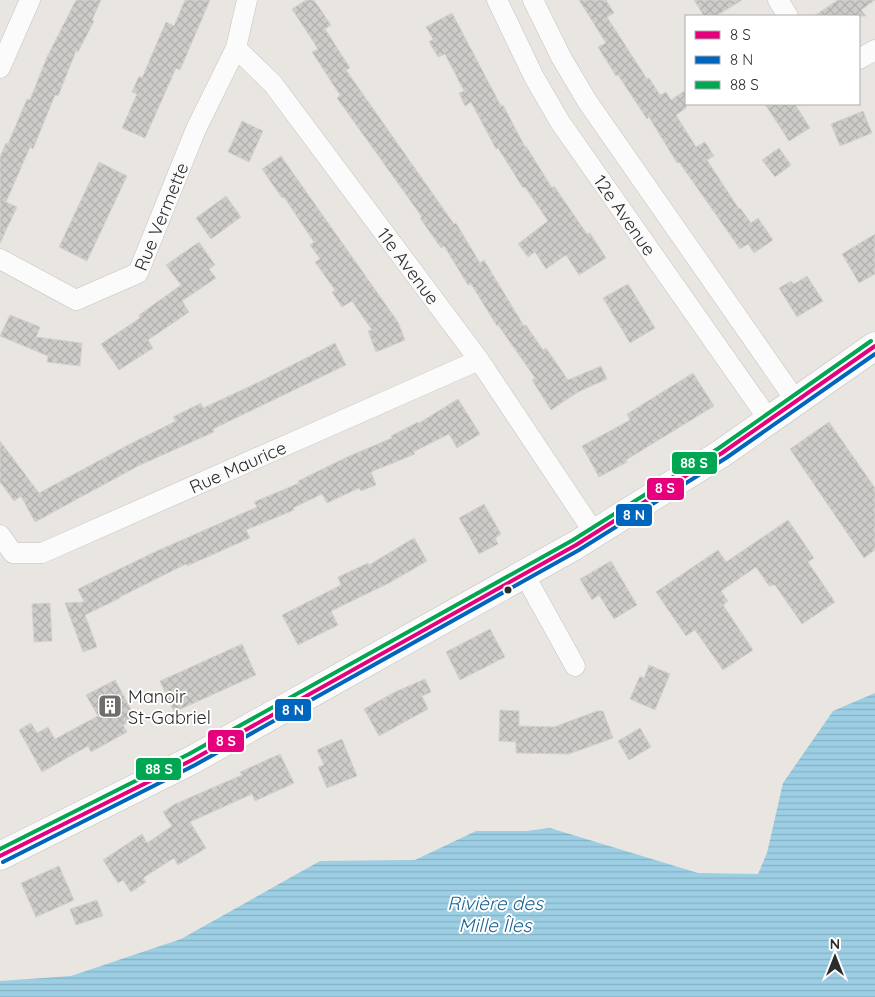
<svg xmlns="http://www.w3.org/2000/svg" width="875" height="997" font-family="Quicksand,sans-serif">
	<style>
		.water { fill: url(#water-rules) }
		.building { fill: url(#building-cross-hatch); stroke: #d4d2ce }
		.lines { fill: none; stroke-linecap: round; stroke-linejoin: round }
		.street-casing { stroke: #c4c2c2; stroke-width: 21 }
		.secondary-casing { stroke: #c4c2c2; stroke-width: 29 }
		.street { stroke: #fcfbfb; stroke-width: 20 }
		.secondary { stroke: #fcfbfb; stroke-width: 28 }
		.bus-1-casing { stroke: #fff; stroke-width: 8 }
		.bus-2-casing { stroke: #fff; stroke-width: 8 }
		.bus-3-casing { stroke: #fff; stroke-width: 8 }
		.bus-1 { stroke: #e5007d; stroke-width: 4 }
		.bus-2 { stroke: #0065bd; stroke-width: 4 }
		.bus-3 { stroke: #00a651; stroke-width: 4 }
		.bus-dot { fill: #2c2c2c; stroke: #fff; stroke-width: 2 }
		.labels { text-anchor: middle; dominant-baseline: central; stroke-width: 4; stroke-linejoin: round; paint-order: stroke }
		.street-label { font-size: 18px; fill: #2c2c2c; stroke: #fff }
		.poi-label { font-size: 18px; fill: #2c2c2c; stroke: #fff; text-anchor: start }
		.water-label { font-size: 19px; font-style: italic; fill: #196393; stroke: #fff }
		.line-badge { stroke: #fff; stroke-width: 2 }
		.badge-label { font-size: 14px; text-anchor: middle; font-weight: bold; fill: #fff }
	</style>
	<defs>
		<pattern id="water-rules" width="6" height="5" patternUnits="userSpaceOnUse" patternTransform="scale(1.25)"><rect width="6" height="5" fill="#9ccee4"/><path d="M0 2.5h6" fill="none" stroke="#87b1c4"/></pattern>
		<pattern id="building-cross-hatch" width="8" height="8" patternUnits="userSpaceOnUse" patternTransform="scale(1.25)"><rect width="8" height="8" fill="#ceccc9"/><path d="M0 0l8 8M0 8l8-8" fill="none" stroke="#b1afad"/></pattern>
	</defs>
	<rect width="100%" height="100%" fill="#e9e6e2"/>
	<!-- water -->
	<path class="water" d="M875 693V997H0V981L71 976 181 939 320 861 415 860 476 831H526L550 828 698 873 758 874 767 853 783 783 833 711Z"/>
	<!-- building -->
	<path class="building" d="M76 0H101L92 20 94 21 78 52 76 51 58 96 55 95 33 149 30 147 6 202 17 207 0 243V157L6 143 8 144 27 99 30 100 47 57Z
		M185 0H210L180 70 176 68 145 138 122 128 137 94 132 92 139 76 142 78 166 22 174 26Z
		M306 0H314L331 25 325 29 350 68 346 70 454 224 456 223 480 263 484 260 524 326 526 325 543 350 546 348 568 380 601 366 607 379 578 392 551 410 532 380 535 378 498 325 497 326 471 284 468 285 444 246 441 248 420 218 422 217 337 98 340 95 312 52 318 49 292 9Z
		M579 0H606L614 13 607 17 647 79 649 78 660 95 666 92 671 100 686 90V108L676 115 696 147 705 142 714 156 707 160 739 209 740 208 751 223 758 218 773 240 754 253 748 244 740 249 679 162 677 163 649 117 647 119 618 75 616 76 598 47 606 43Z
		M694 0H742L716 16H704Z
		M838 0H875L861 10 866 16H814Z
		M452 13 501 106 503 105 525 147 526 146 552 188 554 186 587 234 590 233 606 258 579 275 566 255 546 269 535 252 528 257 518 244 548 221 525 187 523 188 498 148 496 149 471 102 465 106 459 93 464 91 445 54 438 57 429 42 433 39 426 27Z
		M765 104H795L810 128 789 141Z
		M863 111 872 133 840 146 831 124Z
		M242 121 263 131 249 162 228 152Z
		M779 148 791 165 775 177 762 160Z
		M281 156 398 322 405 340 376 352 368 331 372 330 352 301 342 307 332 292 335 290 315 262 320 259 310 245 314 242 284 197 282 198 262 169Z
		M99 162 127 176 87 261 59 247Z
		M226 196 241 217 211 239 196 218Z
		M875 234V274L859 283 842 254Z
		M199 242 215 265 209 269 216 278 182 301 189 312 148 340 153 348 119 370 101 344 140 318 139 315 181 285 166 265Z
		M807 276 823 301 797 317 779 288 791 281 794 284Z
		M628 284 655 328 630 343 603 298Z
		M10 315 40 327 36 337 82 343 80 366 47 362 48 356 0 336Z
		M335 343 346 365 213 429 214 432 138 466 35 522 21 496 14 501 0 482V441L39 493 128 445 176 421 173 417 201 403 203 408 259 382Z
		M693 373 714 406 626 460 627 462 599 477 582 446 630 420 627 414Z
		M458 399 480 434 457 448 449 434 413 452 415 454 371 472 376 485 361 491 359 488 327 503 322 494 293 508 294 510 246 530 250 538 187 566 186 564 120 597V598L85 615 97 647 83 652 65 603 84 602 78 589 159 550 257 507 254 502 299 483 298 481 347 457 392 438 391 436 418 422 419 423Z
		M829 422 875 488V550L864 558 790 449Z
		M484 504 501 534 495 538 498 544 479 554 459 518Z
		M788 520 814 558 808 562 835 602 802 624 775 585 769 586 756 567 721 591 728 601 723 605 753 650 723 670 695 630 686 636 656 592 718 550 726 562Z
		M414 538 427 561 389 583 331 611 338 625 298 645 282 615 341 585 338 577 368 563 369 565Z
		M611 561 637 605 614 619 599 595 592 600 580 579Z
		M50 603 52 641 34 642 32 604Z
		M490 629 505 657 460 680 446 652Z
		M242 644 256 675 174 712 160 681Z
		M649 665 670 674 655 710 630 699 640 676 644 678Z
		M425 679 431 692 422 696 428 709 379 736 364 709 395 692Z
		M115 680 136 718 123 725 127 732 91 752 88 746 42 772 19 730 31 723 37 733 48 727 55 739 98 716 86 695Z
		M500 710 519 711V726L554 727 597 711H603L613 738 569 754 516 753V742L499 741Z
		M640 728 651 747 629 760 618 741Z
		M342 739 357 776 327 788 318 767 324 765 317 750Z
		M280 754 294 783 255 801 252 794 190 822 206 848 178 865 174 858 143 878 146 882 131 892 123 880 118 883 103 860 142 834 147 843 172 826 163 812 175 804 242 775 240 772Z
		M59 866 74 900 36 917 21 883Z
		M97 900 103 916 76 925 70 909Z"/>
	<g class="lines">
		<!-- street casing -->
		<g class="street-casing">
			<g id="street">
				<path id="s1" d="M247 0 236 48 273 84 479 360 595 534"/>
				<path id="s2" d="M497 0 534 77 560 122 769 420"/>
				<path d="M533 0 561 57 587 101 796 401"/>
				<path d="M778 0 788 16"/>
				<path d="M859 59 875 50"/>
				<path d="M0 68 30 0"/>
				<path id="s3" d="M0 259 76 300 138 273 196 129 236 48"/>
				<path id="s4" d="M0 535 13 553H42L479 360"/>
				<path d="M524 574 575 666"/>
			</g>
		</g>
		<!-- secondary casing -->
		<g class="secondary-casing">
			<path id="secondary" d="M0 856 192 760 576 545 722 453 875 346"/>
		</g>
		<!-- street -->
		<use href="#street" class="street"/>
		<!-- secondary -->
		<use href="#secondary" class="secondary"/>
		<!-- bus-1 casing -->
		<g class="bus-1-casing">
			<path id="bus-1" d="M0 856 192 760 576 545 722 453 875 346"/>
		</g>
		<!-- bus-2 casing -->
		<g class="bus-2-casing">
			<path id="bus-2" d="M3 862 195 765 579 550 726 458 875 354"/>
		</g>
		<!-- bus-3 casing -->
		<g class="bus-3-casing">
			<path id="bus-3" d="M0 849 189 754 573 540 719 448 871 341"/>
		</g>
		<!-- bus-1 -->
		<use href="#bus-1" class="bus-1"/>
		<!-- bus-2 -->
		<use href="#bus-2" class="bus-2"/>
		<!-- bus-3 -->
		<use href="#bus-3" class="bus-3"/>
	</g>
	<!-- icons -->
	<defs>
		<g id="building-square" transform="scale(1.25)"><rect x="-9" y="-9" width="18" height="18" rx="4" fill="#6e6d6c" stroke="#fff"/><path d="M-4-6H4V6H1V3H-1V6H-4ZM-2.5-4.3h1.7v1.8h-1.7ZM.8-4.3h1.7v1.8H.8ZM-2.5-1h1.7V.8h-1.7ZM.8-1h1.7V.8H.8Z" fill="#fff"/></g>
	</defs>
	<g fill-rule="evenodd">
		<use href="#building-square" x="110" y="706"/>
	</g>
	<!-- markers -->
	<circle class="bus-dot" cx="508" cy="590" r="4.5"/>
	<g class="labels">
		<!-- street labels -->
		<g class="street-label">
			<text stroke="none"><textPath href="#s3" startOffset="215">Rue Vermette</textPath></text>
			<text stroke="none"><textPath href="#s2" startOffset="251">12e Avenue</textPath></text>
			<text stroke="none"><textPath href="#s1" startOffset="328">11e Avenue</textPath></text>
			<text stroke="none"><textPath href="#s4" startOffset="265">Rue Maurice</textPath></text>
		</g>
		<!-- poi labels -->
		<g class="poi-label">
			<text x="128" y="696">Manoir<tspan x="128" dy="21">St-Gabriel</tspan></text>
		</g>
		<!-- water labels -->
		<g class="water-label">
			<text x="495" y="903">Rivière des<tspan x="495" dy="22">Mille Îles</tspan></text>
		</g>
	</g>
	<g class="line-badge">
		<rect x="671" y="451" width="47" height="24" rx="5" fill="#00a651"/>
		<rect x="646" y="477" width="39" height="24" rx="5" fill="#e5007d"/>
		<rect x="615" y="503" width="38" height="24" rx="5" fill="#0065bd"/>
		<rect x="274" y="698" width="38" height="24" rx="5" fill="#0065bd"/>
		<rect x="207" y="729" width="38" height="24" rx="5" fill="#e5007d"/>
		<rect x="135" y="757" width="47" height="24" rx="5" fill="#00a651"/>
	</g>
	<g class="badge-label">
		<text x="694" y="468">88 S</text>
		<text x="665" y="493">8 S</text>
		<text x="634" y="520">8 N</text>
		<text x="293" y="715">8 N</text>
		<text x="226" y="746">8 S</text>
		<text x="159" y="774">88 S</text>
	</g>
	<!-- legend -->
	<rect x="685" y="15" width="175" height="90" fill="#ffffff" stroke="#ababab"/>
	<rect x="695" y="31" width="25" height="8" fill="#e5007d" stroke="#ababab"/>
	<text x="730" y="40" font-size="15" fill="#2c2c2c">8 S</text>
	<rect x="695" y="56" width="25" height="8" fill="#0065bd" stroke="#ababab"/>
	<text x="730" y="65" font-size="15" fill="#2c2c2c">8 N</text>
	<rect x="695" y="81" width="25" height="8" fill="#00a651" stroke="#ababab"/>
	<text x="730" y="90" font-size="15" fill="#2c2c2c">88 S</text>
	<!-- north arrow -->
	<g transform="translate(835 957)" stroke="#ffffff" stroke-width="4" paint-order="stroke">
	<path d="M0-4L9 19L0 12L-9 19Z" fill="#2c2c2c"/>
	<text y="-8" font-size="14" font-weight="bold" text-anchor="middle" fill="#2c2c2c">N</text>
	</g>
</svg>
